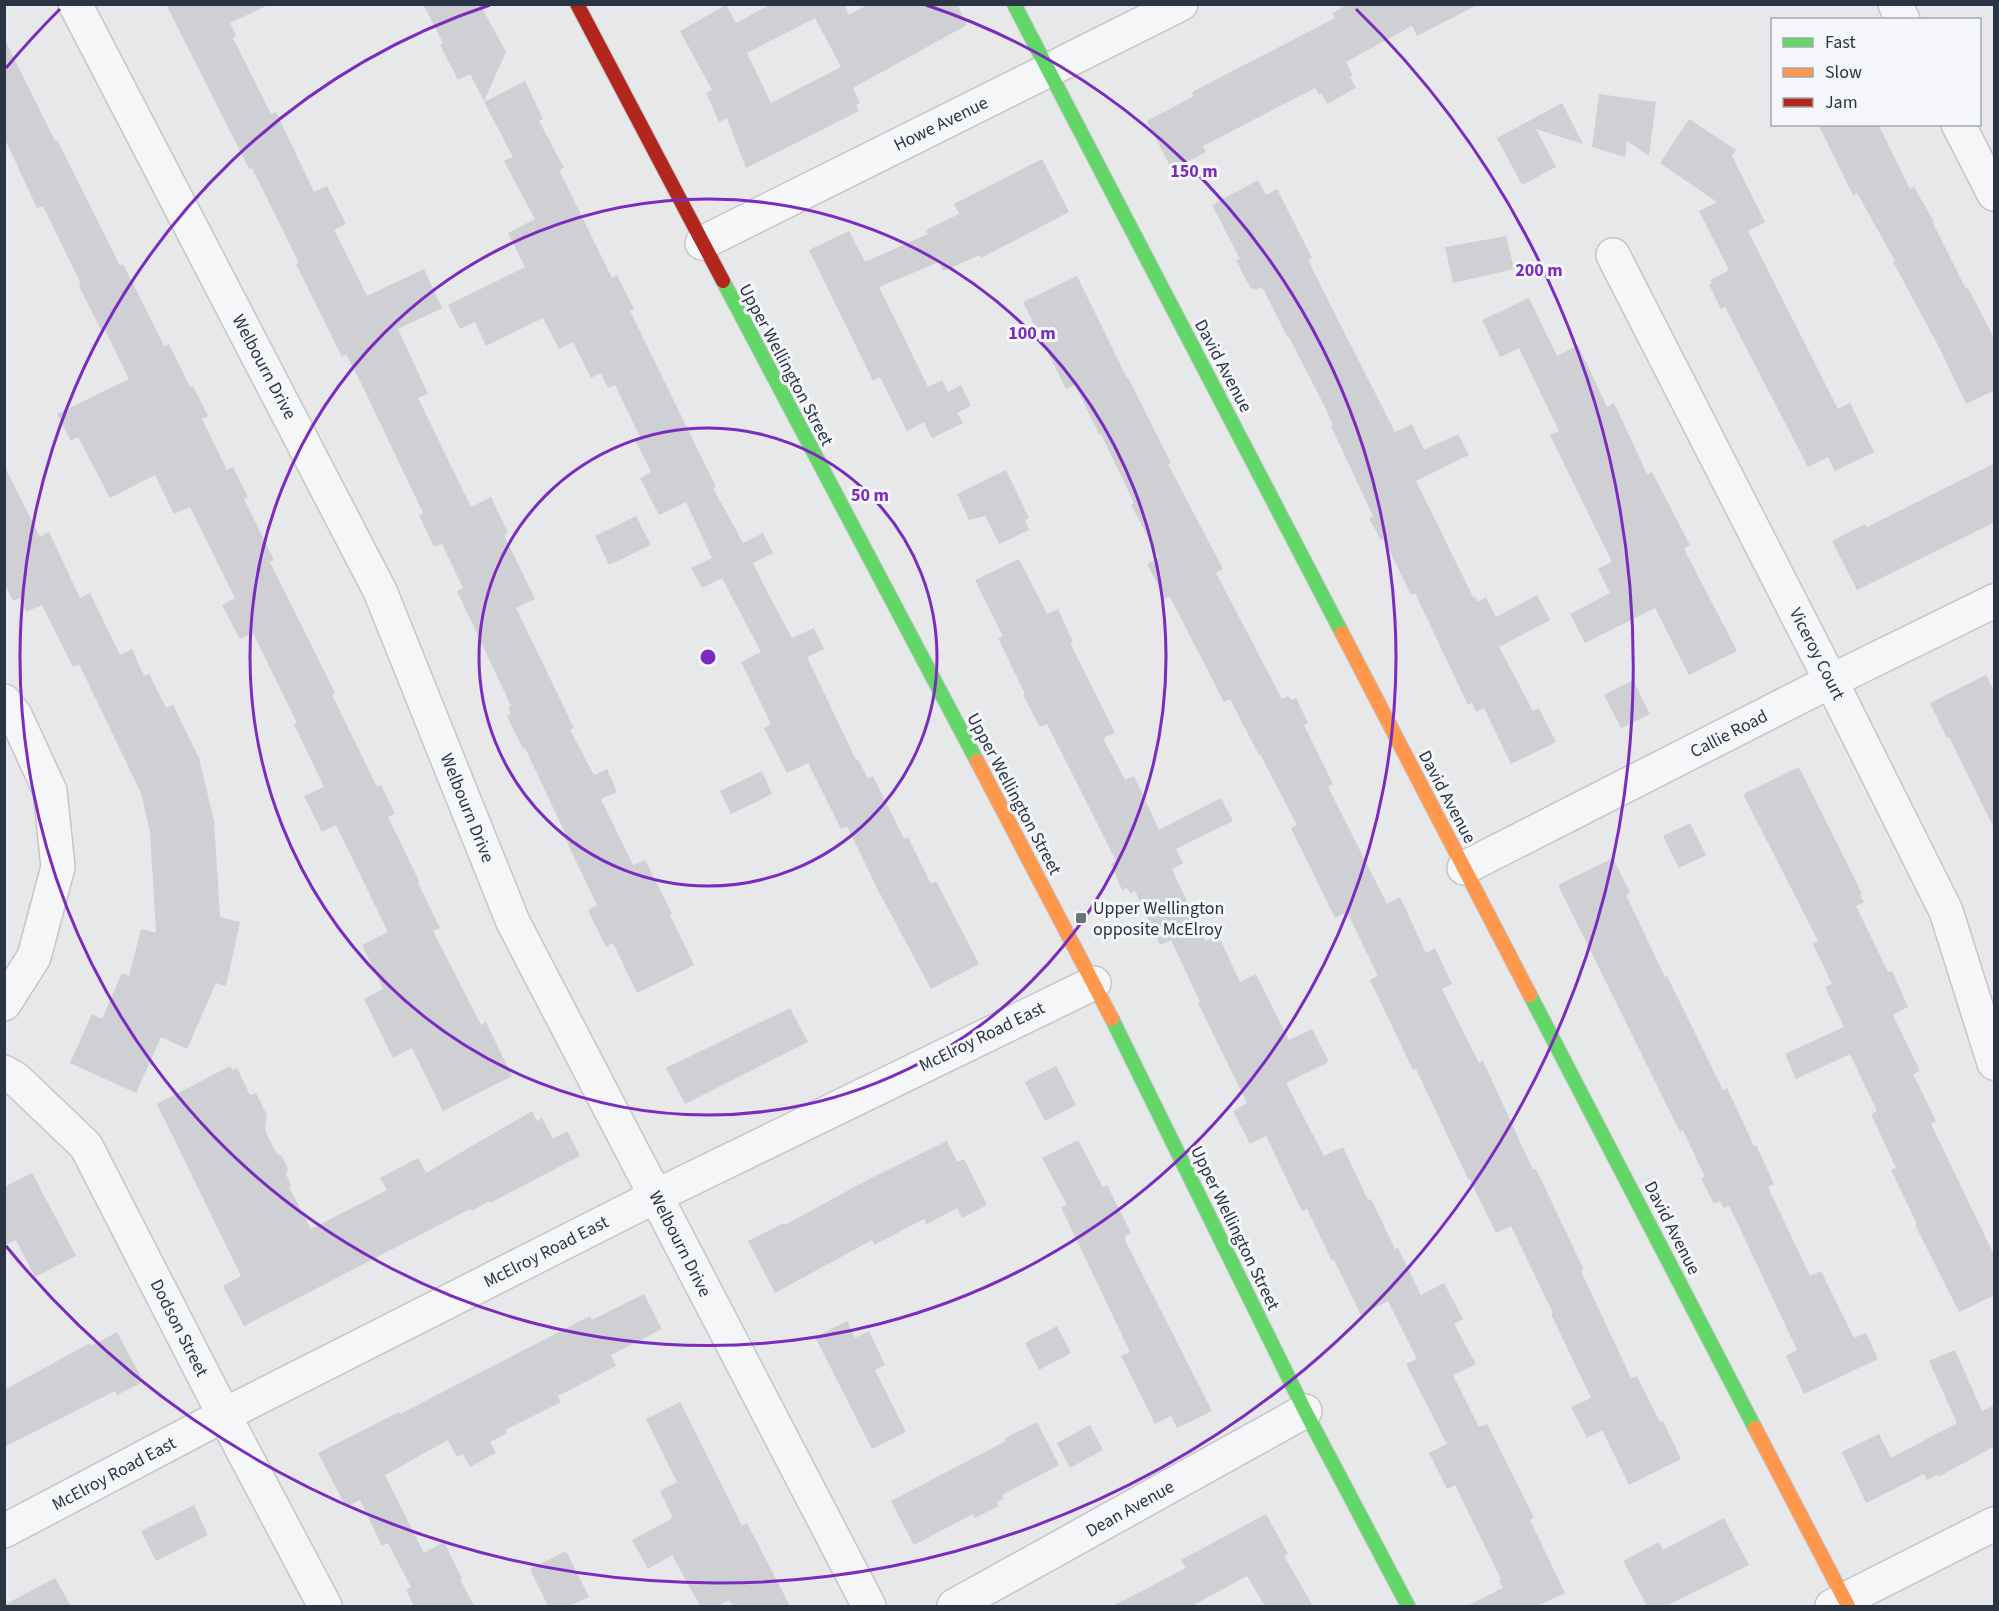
<svg xmlns="http://www.w3.org/2000/svg" width="1999" height="1611" font-family="'Source Sans 3',sans-serif">
	<style>
		.building { fill: #ced0d3; fill-rule: evenodd }
		.lines { fill: none; stroke-linecap: round; stroke-linejoin: round }
		.street-casing { stroke: #c4c6c8; stroke-width: 36 }
		.fast-casing { stroke: #c4c6c8; stroke-width: 16 }
		.slow-casing { stroke: #c4c6c8; stroke-width: 16 }
		.jam-casing { stroke: #c4c6c8; stroke-width: 16 }
		.street { stroke: #f5f6f7; stroke-width: 33 }
		.fast { stroke: #63d668; stroke-width: 14 }
		.slow { stroke: #ff974d; stroke-width: 14 }
		.jam { stroke: #b3261e; stroke-width: 14 }
		.ring { fill: none; stroke: #7b2cbf; stroke-width: 3 }
		.poi-dot { fill: #6c737f; stroke: #f4f6f9; stroke-width: 2 }
		.labels { text-anchor: middle; dominant-baseline: central; stroke-width: 6; stroke-linejoin: round; paint-order: stroke }
		.street-label { font-size: 18px; fill: #2b3445; stroke: #f4f6f9 }
		.poi-label { font-size: 18px; fill: #2b3445; stroke: #f4f6f9; text-anchor: start }
		.centre { fill: #7b2cbf; stroke: #f4f6f9; stroke-width: 3 }
		.ring-label { font-size: 18px; text-anchor: middle; font-weight: bold; fill: #7b2cbf; stroke: #f4f6f9; stroke-width: 6; stroke-linejoin: round; paint-order: stroke }
	</style>
	<rect width="100%" height="100%" fill="#e6e8ea"/>
	<!-- building -->
	<path class="building" d="M166 4H270L230 23 236 36 233 38 271 114 276 112 314 192 327 186 346 224 334 230 367 296 424 269 442 308 398 329 428 394 418 398 471 507 491 497 508 533 504 535 535 599 516 608 574 728 570 730 594 775 607 769 617 792 601 799 633 865 645 860 672 914 670 915 694 965 637 993 613 943 606 947 588 910 597 905 564 836 566 835 525 748 523 749 507 716 511 714 508 708 511 706 457 591 463 588 442 544 434 547 419 515 423 513 363 387 346 354 342 357 296 264 299 263 258 180 252 168 249 169Z
		M423 4H480L506 52 484 101 470 74 458 80 440 45 443 43Z
		M771 4H844L849 15 869 4H957L967 25 853 88 860 103 856 105 859 111 746 168 727 118 719 122 706 93 712 90 680 31 726 5 736 23ZM815 18 841 67 771 103 747 53Z
		M1349 4H1479L1417 36 1412 26 1346 62 1353 76 1350 77 1356 88 1327 104 1321 93 1319 95 1315 88 1203 146 1206 152 1172 170 1147 121 1194 96 1192 93 1194 91 1335 18 1332 13Z
		M4 38 55 141 57 140 120 266 123 264 164 346 169 344 190 387 193 386 208 416 202 419 227 470 233 467 248 497 244 499 274 560 270 562 335 693 332 695 377 787 381 785 395 814 388 817 419 881 418 883 440 928 433 931 481 1025 486 1022 512 1076 443 1111 412 1048 393 1058 364 999 383 989 362 945 388 932 336 825 322 832 304 796 324 787 294 724 297 723 253 633 240 639 222 605 235 598 190 507 174 514 155 475 110 498 78 437 71 441 57 414 129 379 105 330 102 332 79 286 81 284 43 206 37 208 4 137Z
		M525 81 543 119 539 121 564 168 559 170 612 278 617 275 634 309 630 311 716 487 713 488 743 543 763 533 773 553 753 563 763 584 792 638 814 628 824 649 807 657 856 760 858 759 868 779 873 776 904 839 908 837 931 884 936 881 979 964 931 989 878 890 847 826 841 829 808 763 787 773 764 728 771 724 741 662 761 652 722 578 702 588 691 568 712 558 686 502 659 515 640 478 651 472 635 440 640 437 615 385 608 388 601 373 591 378 573 342 559 349 543 318 486 346 475 322 460 329 448 305 525 267 508 233 535 219 504 161 513 157 484 102Z
		M1599 94 1656 102 1649 156 1627 141 1625 157 1592 147Z
		M1562 103 1583 144 1536 129 1556 167 1522 185 1497 138Z
		M1689 119 1736 150 1732 156 1765 222 1748 231 1838 409 1850 403 1874 452 1835 471 1828 457 1808 467 1725 307 1721 309 1709 285 1712 283 1710 280 1729 270 1699 211 1717 202 1660 163Z
		M1818 124H1878L1910 189 1914 187 1934 222 1933 223 1966 289 1968 288 1995 340V390L1966 404 1939 347 1893 262 1895 261 1857 193 1853 195Z
		M1042 159 1069 212 981 258 980 255 943 271 939 262 879 287 928 387 942 380 948 392 961 385 971 406 957 413 963 423 932 438 924 422 907 431 880 377 873 381 809 250 849 231 865 262 928 234 926 230 959 214 954 204Z
		M1258 180 1266 195 1277 189 1312 258 1308 260 1335 314 1395 432 1412 424 1424 450 1458 434 1469 455 1416 481 1473 597 1475 596 1478 602 1486 597 1496 617 1537 595 1550 620 1499 647 1533 711 1539 708 1556 742 1511 764 1484 708 1476 712 1472 703 1468 705 1415 593 1411 595 1384 539 1381 540 1369 518 1373 516 1331 426 1333 425 1325 407 1289 337 1288 338 1262 287 1256 290 1254 288 1251 289 1236 260 1240 259 1212 205Z
		M1506 236 1514 269 1453 283 1445 247Z
		M1077 276 1127 378H1128L1171 463 1168 464 1223 569 1216 573 1282 699 1288 696 1291 700 1296 698 1308 723 1304 725 1333 784 1328 787 1387 904 1400 897 1426 953 1435 948 1452 984 1442 989 1479 1063 1483 1061 1533 1170 1536 1169 1584 1270 1581 1271 1631 1378 1637 1376 1660 1422 1663 1421 1681 1459 1629 1485 1602 1430 1587 1438 1571 1407 1591 1398 1551 1314 1553 1313 1511 1226 1496 1233 1469 1178 1468 1179 1416 1069 1413 1070 1370 980 1378 976 1347 912 1335 918 1291 828 1297 825 1260 754 1259 755 1230 699 1224 702 1170 597 1165 599 1147 564 1159 558 1131 505 1134 503 1101 434H1099L1075 385 1066 389 1023 302Z
		M1529 298 1557 356 1578 345 1607 407 1614 403 1647 474 1652 472 1690 545 1684 549 1737 651 1689 675 1655 608 1585 643 1570 614 1610 593 1598 569 1612 562 1550 435 1559 431 1519 348 1500 357 1482 320Z
		M1995 463V522L1857 590 1832 541 1865 524 1867 527Z
		M4 465 40 537 49 532 80 598 90 593 120 655 132 649 144 676 149 674 166 708 173 705 199 758 214 821 220 917 240 922 226 986 216 983 187 1049 161 1037 136 1093 70 1063 92 1014 102 1019 122 973 129 976 141 929 156 933 150 832 141 793 79 664 73 667 42 605 26 612 20 598 13 601 4 583Z
		M1006 470 1029 518 1025 520 1029 530 999 544 985 516 969 520 957 494Z
		M636 516 651 545 609 565 595 536Z
		M1019 559 1047 614 1058 609 1073 642 1070 643 1115 733 1103 738 1125 780 1134 776 1159 830 1221 798 1233 821 1176 849 1183 863 1172 869 1205 941 1218 935 1240 982 1256 974 1289 1040 1312 1029 1329 1062 1286 1083 1324 1156 1343 1147 1368 1200 1371 1199 1395 1249 1398 1248 1421 1295 1444 1283 1463 1319 1454 1324 1476 1364 1453 1375 1479 1427 1487 1424 1534 1518 1530 1520 1565 1593 1537 1606H1467L1503 1588 1499 1580 1501 1579 1455 1485 1447 1489 1429 1453 1447 1444 1406 1364 1417 1359 1388 1301 1361 1315 1334 1260 1332 1261 1307 1209 1302 1211 1266 1136 1250 1144 1233 1111 1247 1103 1198 1003 1200 1002 1171 940 1160 945 1135 891 1130 893 1127 888 1122 890 1111 864 1116 861 1089 807 1047 724 1040 727 1023 695 1025 694 998 638 1003 636 975 580Z
		M1986 675 1995 693V830L1949 737 1947 738 1930 703Z
		M1633 680 1650 714 1621 728 1604 695Z
		M1799 767 1862 894 1860 895 1864 902 1856 906 1888 972 1892 971 1908 1007 1893 1015 1920 1071 1913 1074 1936 1121 1931 1124 1995 1257V1295L1959 1312 1915 1225 1917 1224 1891 1170 1896 1168 1871 1114 1877 1111 1850 1054 1796 1079 1785 1054 1844 1027 1825 987 1832 984 1813 944 1818 941 1743 794Z
		M762 771 772 794 731 814 720 791Z
		M1690 823 1706 855 1679 868 1663 836Z
		M1613 858 1630 893 1626 895 1665 977 1667 976 1723 1090 1727 1088 1754 1146 1756 1145 1774 1184 1768 1187 1810 1276 1821 1271 1854 1338 1866 1333 1878 1359 1804 1394 1786 1356 1797 1350 1729 1205 1724 1208 1720 1201 1714 1204 1701 1178 1705 1177 1683 1130 1680 1132 1558 885Z
		M790 1008 808 1042 685 1104 666 1068Z
		M230 1066 232 1070 237 1068 250 1095 256 1093 267 1115 265 1130 276 1153 282 1156 285 1162 288 1169 286 1174 291 1186 289 1187 311 1229 387 1190 380 1178 418 1158 426 1173 532 1111 537 1121 542 1118 553 1139 567 1131 580 1156 490 1203 489 1201 472 1211 470 1209 244 1326 223 1286 241 1276 157 1104Z
		M1056 1066 1076 1105 1045 1121 1025 1082Z
		M1078 1140 1103 1187 1107 1185 1131 1233 1125 1236V1240L1212 1411 1177 1428 1171 1416 1155 1424 1121 1356 1130 1352 1061 1207 1067 1205 1042 1158Z
		M947 1141 957 1162 964 1159 987 1205 962 1218 957 1208 927 1224 924 1219 874 1245 872 1240 775 1293 748 1241 784 1223 785 1225 871 1178Z
		M32 1173 76 1256 35 1277 16 1240 4 1246V1187Z
		M644 1294 662 1329 611 1355 616 1366 558 1396 561 1402 505 1430 507 1433 490 1442 496 1453 470 1467 463 1454 457 1457 448 1440 385 1475 424 1553 444 1542 462 1578 460 1579 474 1606H414L406 1590 411 1587 388 1543 382 1546 360 1500 346 1507 318 1453 399 1412 400 1414 590 1316 592 1320Z
		M847 1321 855 1338 869 1331 885 1365 875 1370 906 1432 872 1449 815 1337Z
		M1057 1326 1071 1353 1039 1370 1025 1343Z
		M117 1332 141 1377 138 1378 141 1383 117 1395 115 1391 4 1447V1390L90 1343 91 1346Z
		M1955 1350 1982 1411 1995 1405V1446L1938 1477 1937 1475 1927 1480 1924 1474 1866 1503 1842 1452 1879 1434 1891 1458 1957 1423 1929 1361Z
		M680 1402 742 1526 747 1523 790 1606H733L729 1600 718 1606H700L672 1555 648 1569 632 1540 673 1518 660 1491 677 1482 646 1419Z
		M1037 1422 1059 1465 1002 1495 1004 1498 997 1502 999 1506 975 1518 973 1514 914 1545 891 1501 1006 1441 1005 1438Z
		M1090 1425 1103 1450 1070 1468 1057 1443Z
		M194 1505 208 1535 156 1561 141 1531Z
		M1266 1514 1288 1554 1284 1556 1313 1606H1265L1247 1576 1192 1606H1113L1186 1568 1181 1560Z
		M1724 1518 1749 1565 1666 1606H1647L1623 1561 1659 1542 1663 1550Z
		M566 1551 589 1597 569 1606H548L530 1569Z
		M55 1578 71 1606H4V1605Z"/>
	<g class="lines">
		<!-- street casing -->
		<g class="street-casing">
			<path id="street" d="M75 4 380 591 513 922 869 1606
				M1895 4 1903 20
				M1958 124 1994 194
				M702 243 1181 4
				M1613 255 1831 681 1946 911 1994 1063
				M4 701 15 715 50 791 58 867 34 957 4 1004
				M1464 868 1831 681 1994 601
				M4 1072 16 1079 86 1146 224 1415 325 1606
				M4 1531 224 1415 656 1196 1094 983
				M954 1606 1305 1411
				M1832 1606 1994 1524"/>
		</g>
		<!-- fast casing -->
		<g class="fast-casing">
			<path id="fast" d="M1014 4 1342 633
				M723 281 977 761
				M1530 995 1755 1428
				M1112 1019 1305 1411 1408 1606"/>
		</g>
		<!-- slow casing -->
		<g class="slow-casing">
			<path id="slow" d="M1342 633 1530 995
				M977 761 1112 1019
				M1755 1428 1848 1606"/>
		</g>
		<!-- jam casing -->
		<g class="jam-casing">
			<path id="jam" d="M577 4 723 281"/>
		</g>
		<!-- street -->
		<use href="#street" class="street"/>
		<!-- fast -->
		<use href="#fast" class="fast"/>
		<!-- slow -->
		<use href="#slow" class="slow"/>
		<!-- jam -->
		<use href="#jam" class="jam"/>
	</g>
	<!-- distance rings -->
	<g class="ring">
		<circle cx="708" cy="657" r="229"/>
		<circle cx="708" cy="657" r="458"/>
		<path d="M926 5A688 688 0 1 1 490 5"/>
		<path d="M6 68A917 917 0 0 1 60 9M1356 9A917 917 0 1 1 6 1246"/>
	</g>
	<!-- markers -->
	<rect class="poi-dot" x="1075" y="912" width="12" height="12" rx="3"/>
	<g class="labels">
		<!-- street labels -->
		<g class="street-label">
			<text transform="translate(941 124) rotate(-26)">Howe Avenue</text>
			<text transform="translate(786 365) rotate(62)">Upper Wellington Street</text>
			<text transform="translate(1223 366) rotate(62)">David Avenue</text>
			<text transform="translate(264 367) rotate(62)">Welbourn Drive</text>
			<text transform="translate(1817 654) rotate(63)">Viceroy Court</text>
			<text transform="translate(1729 734) rotate(-27)">Callie Road</text>
			<text transform="translate(1014 794) rotate(62)">Upper Wellington Street</text>
			<text transform="translate(1447 797) rotate(62)">David Avenue</text>
			<text transform="translate(467 808) rotate(68)">Welbourn Drive</text>
			<text transform="translate(982 1037) rotate(-26)">McElroy Road East</text>
			<text transform="translate(1235 1228) rotate(64)">Upper Wellington Street</text>
			<text transform="translate(1672 1228) rotate(63)">David Avenue</text>
			<text transform="translate(680 1244) rotate(63)">Welbourn Drive</text>
			<text transform="translate(546 1252) rotate(-27)">McElroy Road East</text>
			<text transform="translate(179 1328) rotate(63)">Dodson Street</text>
			<text transform="translate(114 1474) rotate(-28)">McElroy Road East</text>
			<text transform="translate(1130 1509) rotate(-29)">Dean Avenue</text>
		</g>
		<!-- poi labels -->
		<g class="poi-label">
			<text x="1093" y="908">Upper Wellington<tspan x="1093" dy="21">opposite McElroy</tspan></text>
		</g>
	</g>
	<circle cx="708" cy="657" r="9" class="centre"/>
	<g class="ring-label">
		<text x="1194" y="177">150 m</text>
		<text x="1539" y="276">200 m</text>
		<text x="1032" y="339">100 m</text>
		<text x="870" y="501">50 m</text>
	</g>
	<!-- border -->
	<rect width="1999" height="1611" fill="none" stroke="#2b3445" stroke-width="12"/>
	<!-- legend -->
	<rect x="1771" y="18" width="210" height="108" fill="#f4f6f9" stroke="#a4a8b1" stroke-width="1.5"/>
	<rect x="1783" y="38" width="30" height="9" fill="#63d668" stroke="#a4a8b1" stroke-width="1.5"/>
	<text x="1825" y="48" font-size="18" fill="#2b3445">Fast</text>
	<rect x="1783" y="68" width="30" height="9" fill="#ff974d" stroke="#a4a8b1" stroke-width="1.5"/>
	<text x="1825" y="78" font-size="18" fill="#2b3445">Slow</text>
	<rect x="1783" y="98" width="30" height="9" fill="#b3261e" stroke="#a4a8b1" stroke-width="1.5"/>
	<text x="1825" y="108" font-size="18" fill="#2b3445">Jam</text>
</svg>
